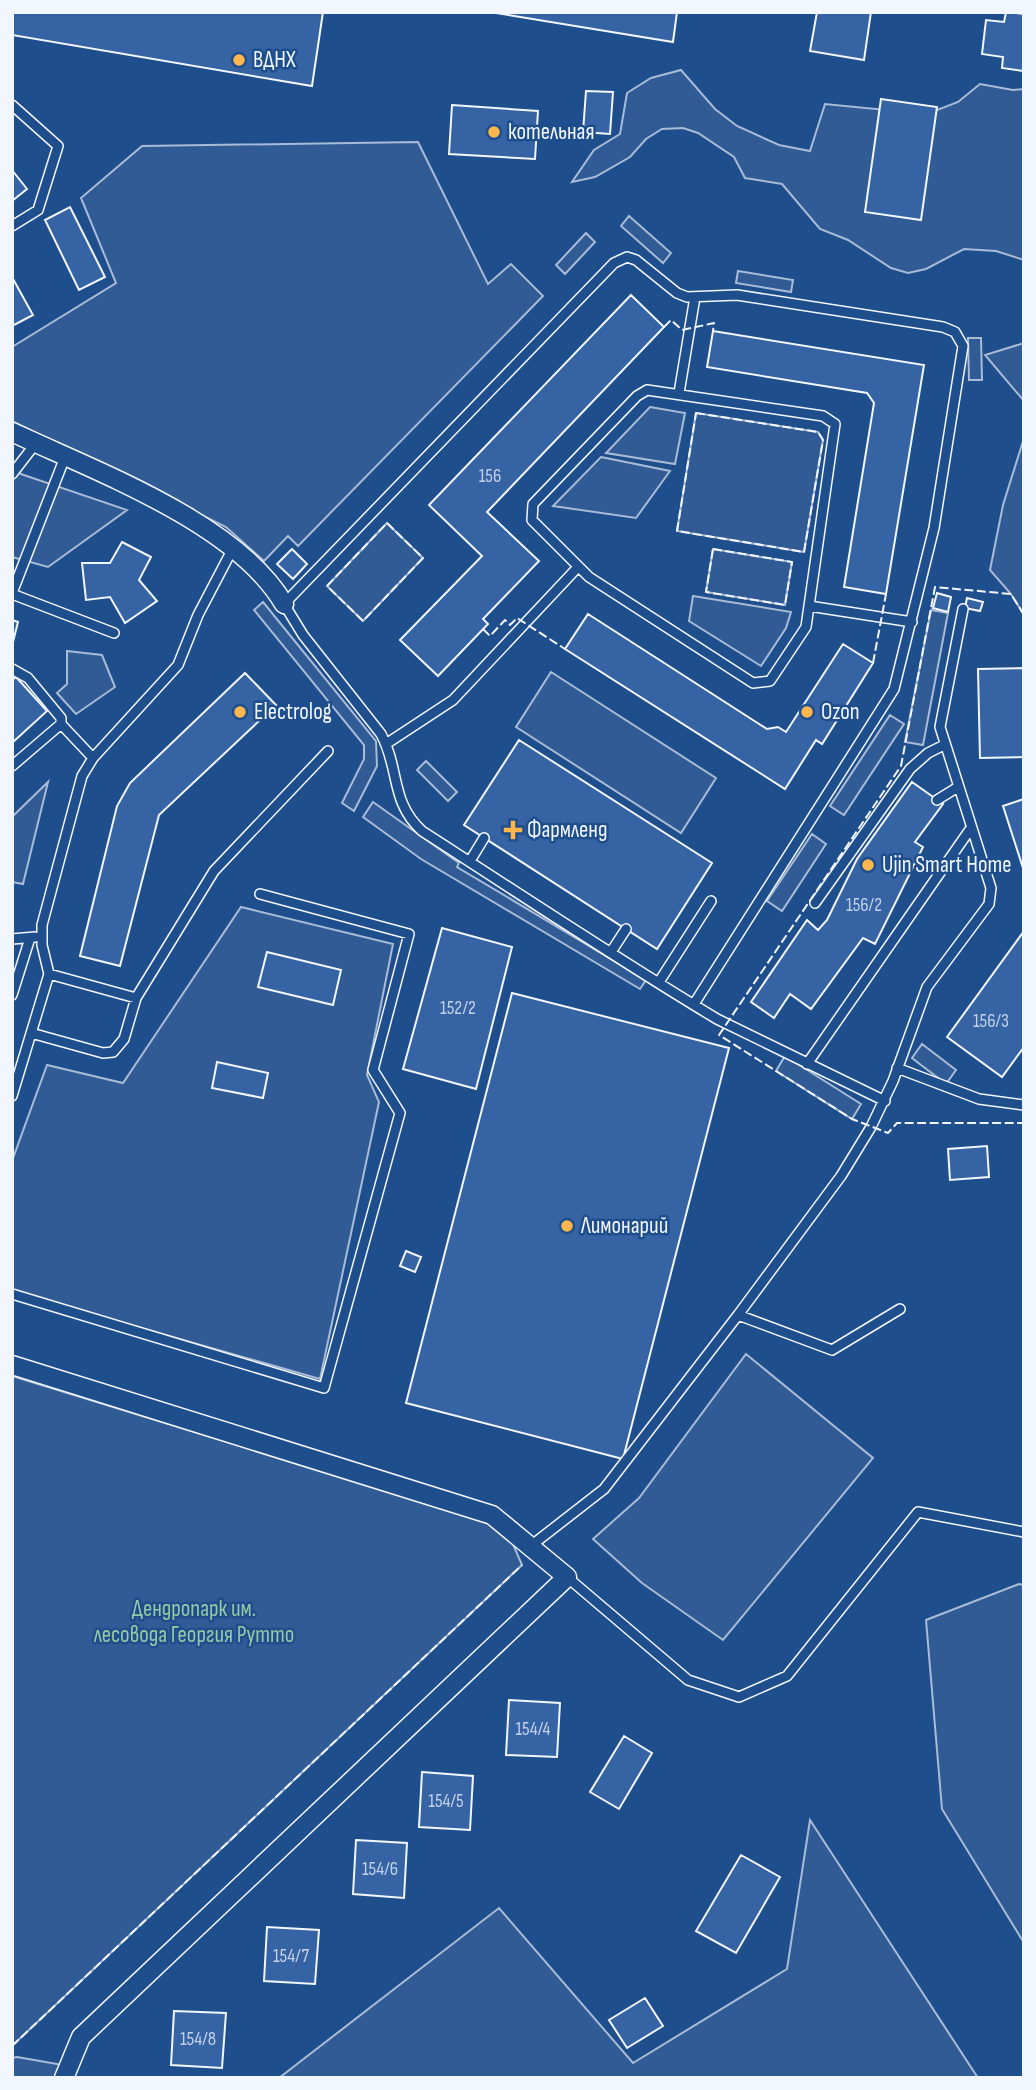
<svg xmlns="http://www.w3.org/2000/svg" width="1036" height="2090" font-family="'Sofia Sans Condensed',sans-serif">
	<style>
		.built { fill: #305b95; stroke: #a8bbd7; stroke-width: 2 }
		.building { fill: #3563a3; stroke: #f2f6ff; stroke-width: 2 }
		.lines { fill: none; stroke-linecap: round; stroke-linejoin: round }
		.lane-casing { stroke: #f2f6ff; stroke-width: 12 }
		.street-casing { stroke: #f2f6ff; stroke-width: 21 }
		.lane { stroke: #1f4e8c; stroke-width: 9 }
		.street { stroke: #1f4e8c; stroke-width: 18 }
		.fence { stroke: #f2f6ff; stroke-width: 2; stroke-dasharray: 9 3.5; stroke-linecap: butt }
		.poi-dot { fill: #ffb74d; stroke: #1f4e8c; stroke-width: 2.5 }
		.labels { text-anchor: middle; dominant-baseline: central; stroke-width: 5; stroke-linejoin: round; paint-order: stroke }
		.number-label { font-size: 19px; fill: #c3d1e8 }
		.poi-label { font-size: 23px; fill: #f2f6ff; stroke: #1f4e8c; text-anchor: start }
		.park-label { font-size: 23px; fill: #97c8a6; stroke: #1f4e8c }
	</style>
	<rect width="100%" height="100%" fill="#1f4e8c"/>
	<!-- built -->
	<path class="built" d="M681 70 715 109 737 126 779 145 810 151 825 104 927 114 958 102 980 84 1013 90 1024 89V260L996 251 964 249 926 269 908 273 891 268 848 240 820 229 782 184 745 178 734 157 698 133 683 128 662 129 646 139 630 157 595 177 572 182 594 150 620 134 627 93 651 78Z
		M418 142 488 284 511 264 543 296 298 546 288 536 264 561 226 527 12 421V347L116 283 81 198 142 146Z
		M629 216 671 253 663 263 621 226Z
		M586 233 595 242 565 274 556 265Z
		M738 271 793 280 791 292 736 283Z
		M968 338H981L982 380H969Z
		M1024 343V401L985 355Z
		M650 407 685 413 675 464 606 453Z
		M696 413 818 432 823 440 804 552 677 531Z
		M1024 438V615L1011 594 990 570 1003 505Z
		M601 457 670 471 636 518 553 506Z
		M12 471 127 510 48 567 12 557Z
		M387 523 423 558 363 621 327 586Z
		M713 549 792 562 785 605 706 592Z
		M693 596 791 612 786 628 761 666 689 621Z
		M263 602 376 741 377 766 354 811 342 803 364 759V745L254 610Z
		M931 610 948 613 923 745 905 742Z
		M67 651 102 655 115 687 76 714 57 693 67 684Z
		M551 672 716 778 681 833 516 727Z
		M890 715 904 724 844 815 830 806Z
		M426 761 457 792 448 801 417 770Z
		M48 782 23 884 12 882V817Z
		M373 802 459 863 457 867 646 980 640 989 421 859 363 817Z
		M812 834 826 844 782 911 767 901Z
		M241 907 393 944 367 1075 379 1102 320 1379 12 1291V1161L47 1065 123 1083Z
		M922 1044 956 1070 946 1084 912 1058Z
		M785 1056 861 1104 852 1119 776 1071Z
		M746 1354 873 1458 723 1640 642 1583 593 1539 639 1498Z
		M12 1376 506 1528 522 1565 12 2046Z
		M1019 1584 1024 1585V1943L942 1809 926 1620Z
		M810 1820 978 2078H279L499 1908 633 2063 787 1969Z
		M17 2057 63 2065 59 2078H12V2058Z"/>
	<!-- building -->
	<path class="building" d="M12 12H323L312 86 12 35Z
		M490 12H677L673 42Z
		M817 12H871L864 60 810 51Z
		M1006 12 1024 14V71L1002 68 1003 57 982 54 986 20 1004 22Z
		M586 91 613 92 610 134 583 132Z
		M881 99 937 107 921 220 865 212Z
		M452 105 538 111 535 159 449 154Z
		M12 170 27 189 12 201Z
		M70 207 105 277 79 290 45 220Z
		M12 277 33 315 12 326Z
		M631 295 664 327 487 512 539 561 483 619 488 624 438 676 400 640 482 556 429 505Z
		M713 331 924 365 886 594 844 587 874 403 867 393 707 367Z
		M122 542 151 557 139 580 157 601 125 623 110 597 86 600 82 563H110Z
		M292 549 307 564 293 579 277 564Z
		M937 593 951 597 948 612 933 608Z
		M967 598 983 602 980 611 965 608Z
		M588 614 767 729 778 727 786 732 843 644 873 663 822 744 816 740 785 789 565 649Z
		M12 620 18 622 12 646Z
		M1024 668V757L980 758 978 669Z
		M245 673 276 705 159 815 120 966 80 956 117 806 130 783Z
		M16 677 47 711 12 743V680Z
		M519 740 712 863 657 949 464 825Z
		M912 782 943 804 915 842 923 847 875 944 863 938 811 1009 790 994 774 1018 751 1002 807 920 818 930 827 920 857 859Z
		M1024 799V868H1023L1003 806Z
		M442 928 512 947 476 1089 403 1069Z
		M1024 931V1047L1002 1077 947 1037Z
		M267 952 341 970 333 1005 258 987Z
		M512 993 729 1048 623 1459 406 1403Z
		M217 1062 268 1073 263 1098 212 1088Z
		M987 1146 989 1177 950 1180 948 1149Z
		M406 1251 421 1257 415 1272 400 1266Z
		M509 1700 560 1703 557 1757 506 1755Z
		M624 1736 652 1753 619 1809 590 1792Z
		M422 1772 473 1776 470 1830 419 1827Z
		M356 1840 407 1843 404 1898 353 1894Z
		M741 1855 780 1877 736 1953 696 1931Z
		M267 1927 319 1930 315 1984 264 1981Z
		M645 1998 663 2026 627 2048 609 2020Z
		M174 2011 226 2013 222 2068 171 2065Z"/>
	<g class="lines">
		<!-- lane casing -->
		<g class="lane-casing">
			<path id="lane" d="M12 105 58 146 38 210 12 226
				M647 390 823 416 835 424 806 627 770 681 753 683 589 577 532 520 533 504 637 396Z
				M679 393 695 297
				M12 474 36 443
				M12 593 65 457
				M12 594 114 633
				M809 606 912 622
				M12 669 28 678 61 718V724L12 766
				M61 724 93 758
				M386 744 453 700 578 567
				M937 800 958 787
				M470 861 484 838
				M815 903 910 769 928 753 944 745
				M12 939 35 937
				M611 952 626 929
				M49 974 136 998 214 871 328 751
				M659 982 711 901
				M12 995 30 938
				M694 1004 894 689 934 528 963 346 955 332 943 327 737 295 687 297 677 293 636 260 627 257 614 263 284 604 303 635 381 734C400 769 390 802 422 831 520 894 617 959 717 1019L885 1101
				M31 1033 103 1053 113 1052 124 1039 136 998
				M807 1064 971 828
				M897 1068 979 1099 1024 1105
				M12 1096 49 974 42 945V925L82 776 93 758 178 665 198 615 232 550
				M12 1294 324 1388 400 1113 373 1070 409 934 260 894
				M738 1315 841 1176 871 1127 893 1081 927 987 989 904 991 888 940 727 963 609
				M532 1545 604 1489 738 1315 832 1350 900 1309
				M567 1577 688 1680 739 1697 787 1676 918 1512 1024 1532"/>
		</g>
		<!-- street casing -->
		<g class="street-casing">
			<path id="street" d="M12 432C95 471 237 523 284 604
				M12 1365 492 1515 567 1577 81 2037 64 2078"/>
		</g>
		<!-- lane -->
		<use href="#lane" class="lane"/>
		<!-- street -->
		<use href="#street" class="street"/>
		<!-- fence -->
		<path class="fence" d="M664 327 671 320 682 330 714 323 713 331
			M696 413 818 432 823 440 804 552 677 531Z
			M387 523 423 558 363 621 327 586Z
			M713 549 792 562 785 605 706 592Z
			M1024 615 1011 594 935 587 901 766 719 1035 852 1119 888 1133 897 1123H1024
			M483 629 490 636 505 620 510 625 517 618 565 649
			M873 663 886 594
			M12 2046 522 1565"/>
	</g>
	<!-- markers -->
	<g class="poi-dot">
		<circle cx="239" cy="60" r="7"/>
		<circle cx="494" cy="132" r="7"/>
		<circle cx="240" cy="712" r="7"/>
		<circle cx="807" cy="712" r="7"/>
		<path d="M509.5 819.5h7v7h7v7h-7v7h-7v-7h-7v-7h7z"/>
		<circle cx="868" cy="865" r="7"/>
		<circle cx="567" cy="1226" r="7"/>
	</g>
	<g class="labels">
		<!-- number labels -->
		<g class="number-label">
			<text x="490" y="476">156</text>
			<text x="864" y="905">156/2</text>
			<text x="458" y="1008">152/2</text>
			<text x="991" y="1021">156/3</text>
			<text x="533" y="1729">154/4</text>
			<text x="446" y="1801">154/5</text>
			<text x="380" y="1869">154/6</text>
			<text x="291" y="1956">154/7</text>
			<text x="198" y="2039">154/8</text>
		</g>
		<!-- poi labels -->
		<g class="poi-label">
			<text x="253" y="60">ВДНХ</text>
			<text x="508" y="132">котельная</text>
			<text x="254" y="712">Electrolog</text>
			<text x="821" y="712">Ozon</text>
			<text x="527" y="830">Фармленд</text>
			<text x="882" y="865">Ujin Smart Home</text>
			<text x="581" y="1226">Лимонарий</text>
		</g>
		<!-- park labels -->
		<g class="park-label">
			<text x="194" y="1609">Дендропарк им.<tspan x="194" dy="26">лесовода Георгия Рутто</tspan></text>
		</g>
	</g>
	<!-- border -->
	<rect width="1036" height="2090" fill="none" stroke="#f2f6ff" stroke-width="28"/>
</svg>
